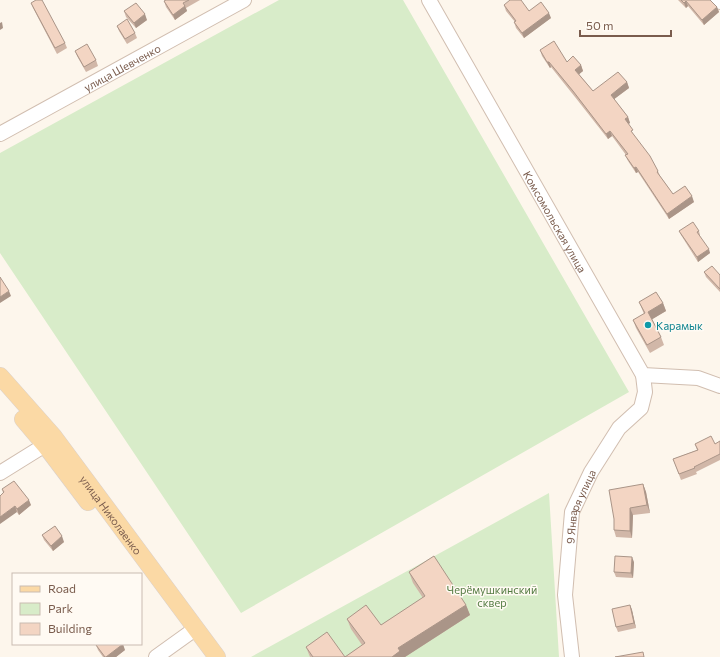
<svg xmlns="http://www.w3.org/2000/svg" width="720" height="657" font-family="Commissioner,sans-serif">
	<style>
		.green { fill: #d8ecc9 }
		.lines { fill: none; stroke-linecap: round; stroke-linejoin: round }
		.minor-casing { stroke: #d1beb0; stroke-width: 16 }
		.major-casing { stroke: #dad1cd; stroke-width: 18 }
		.minor { stroke: #fff; stroke-width: 14 }
		.major { stroke: #fbd9a5; stroke-width: 17 }
		.wall { fill: #d1b7a8 }
		.shaded-wall { fill: #aa9588 }
		.building { fill: #f3d5c3; stroke: #aa9588 }
		.culture-dot { fill: #0f9aa8; stroke: #fffaf3; stroke-width: 1.5 }
		.labels { text-anchor: middle; dominant-baseline: central; stroke-width: 3; stroke-linejoin: round; paint-order: stroke }
		.street-label { font-size: 11px; fill: #7a5c4d; stroke: #fffaf3 }
		.culture-label { font-size: 11px; fill: #0d838f; stroke: #fffaf3; text-anchor: start }
		.park-label { font-size: 11px; fill: #537a41; stroke: #fffaf3 }
	</style>
	<rect width="100%" height="100%" fill="#fdf6ec"/>
	<!-- green -->
	<path class="green" d="M279 0H403L629 392 241 613 0 253V153Z
		M549 493 559 657H251Z"/>
	<g class="lines">
		<!-- minor casing -->
		<g class="minor-casing">
			<g id="minor">
				<path id="s1" d="M429 0 643 375 698 378 720 386"/>
				<path d="M718 0 720 2"/>
				<path id="s2" d="M0 134 244 0"/>
				<path d="M0 473 45 445 53 438"/>
				<path d="M156 657 195 629"/>
				<path id="s3" d="M572 657 565 595 572 512 591 472 619 428 641 408 645 392 643 375"/>
			</g>
		</g>
		<!-- major casing -->
		<g class="major-casing">
			<g id="major">
				<path id="s4" d="M0 376 54 437 217 657"/>
				<path d="M23 419 45 445 88 502"/>
			</g>
		</g>
		<!-- minor -->
		<use href="#minor" class="minor"/>
		<!-- major -->
		<use href="#major" class="major"/>
	</g>
	<!-- wall -->
	<path class="wall" d="M166 0H200L186 8 187 11 175 20 166 7 164 1Z
		M678 0H710L717 7 719 12 704 25 688 6 686 8Z
		M31 3 65 43 67 48 57 54 33 8Z
		M504 5 551 18 524 38 516 28 514 22H515L506 11Z
		M124 11 147 20 136 28 126 17Z
		M117 26 135 33 137 38 127 44 119 31Z
		M540 50 567 62 581 65 583 71 579 74 593 91 627 82 629 88 614 99 628 117 630 123 628 124 634 136 658 171 660 176 673 194 694 202 669 219 638 172 636 173 628 161 625 155H626L612 136 608 139 575 97 551 67 550 68 542 56Z
		M75 51 96 60 98 66 86 72 77 56Z
		M679 231H699L700 235H699L710 253 698 262 681 235Z
		M704 272 720 275V292L706 277Z
		M639 302 663 303 666 311 652 319 661 337 664 345 650 353 636 328 633 320 644 314Z
		M720 441V460L696 472 697 474 681 480 673 459 697 450 695 444H715Z
		M643 484 646 492 650 513 633 515 632 538 616 537 614 530Z
		M2 489 31 505 19 515 3 493Z
		M42 535 64 542 53 551 44 540Z
		M634 562 633 578 616 577 614 572Z
		M409 572 466 605 470 615 405 657H345L362 645 351 629 347 619 381 625 423 598 413 583Z
		M630 605 632 610 636 628 618 632 616 627Z
		M96 645 125 650 116 657H103L98 650Z
		M306 647 345 657H310Z"/>
	<!-- shaded-wall -->
	<path class="shaded-wall" d="M686 1 688 6 686 8 684 3Z
		M185 6 187 11 175 20 173 15Z
		M717 7 719 12 704 25 702 20Z
		M549 13 551 18 524 38 522 33Z
		M145 14 147 20 136 28 134 23Z
		M2 22 3 28 0 30V23Z
		M547 62H549L551 67 550 68Z
		M581 65 583 71 577 76 575 70Z
		M627 82 629 88 613 100 611 95Z
		M628 117 630 123 627 125 625 119Z
		M610 131 612 136 608 139 606 134Z
		M636 167 638 172 636 173 634 168Z
		M692 196 694 202 669 219 667 214Z
		M709 249 710 253 698 262 697 257Z
		M9 291 11 296 0 303V297Z
		M663 303 666 311 651 320 648 312Z
		M643 484 646 492 650 513 647 505Z
		M29 500 31 505 19 515 17 509Z
		M15 506 17 512 0 524V517Z
		M630 508 633 515 632 538 630 531Z
		M62 536 64 542 53 551 51 546Z
		M632 557 634 562 633 578 631 573Z
		M466 605 470 615 405 657H392L398 648Z
		M630 605 632 610 636 628 634 623Z
		M123 644 125 650 116 657H106Z"/>
	<!-- building -->
	<path class="building" d="M36 0H42L65 43 55 48 31 3Z
		M166 0H189L183 3 185 6 173 15 164 1Z
		M510 0H521L529 11 541 2 549 13 522 33 514 22 516 21 504 5Z
		M681 0H710L717 7 702 20 686 1 684 3Z
		M136 3 145 14 134 23 124 11Z
		M127 19 135 33 125 39 117 26Z
		M554 41 567 62 573 56 581 65 575 70 593 91 618 72 627 82 611 95 628 117 625 119 633 130 631 131 650 156 658 171 657 172 673 194 685 186 692 196 667 214 636 167 634 168 625 155 628 154 610 131 606 134 573 91 549 62H547L540 50Z
		M87 44 96 60 84 67 75 51Z
		M693 222 699 231 697 232 709 249 697 257 679 231Z
		M712 266 720 275V289L704 272Z
		M0 277 9 291 0 297Z
		M656 292 663 303 648 312 661 337 647 345 633 320 645 313 639 302Z
		M711 436 715 444 720 441V454L694 467 695 468 679 474 673 459 698 450 695 444Z
		M14 481 29 500 17 509 15 506 0 517V496L4 492 2 489Z
		M643 484 647 505 630 508V531L614 530V519L609 490Z
		M55 526 62 536 51 546 42 535Z
		M434 556 466 605 398 648 400 651 392 657H345L365 643 347 619 366 605 381 625 425 596 409 572Z
		M615 556 632 557 631 573 614 572Z
		M630 605 634 623 616 627 612 609Z
		M327 632 345 657H313L306 647Z
		M97 644H123L106 657H105L96 645Z
		M643 652 644 657H615Z"/>
	<!-- markers -->
	<circle class="culture-dot" cx="648" cy="325" r="4"/>
	<g class="labels">
		<!-- street labels -->
		<g class="street-label">
			<text stroke="none"><textPath href="#s2" startOffset="139">улица Шевченко</textPath></text>
			<text stroke="none"><textPath href="#s1" startOffset="255">Комсомольская улица</textPath></text>
			<text stroke="none"><textPath href="#s3" startOffset="153">9 Января улица</textPath></text>
			<text stroke="none"><textPath href="#s4" startOffset="178">улица Николаенко</textPath></text>
		</g>
		<!-- culture labels -->
		<g class="culture-label">
			<text x="656" y="325">Карамык</text>
		</g>
		<!-- park labels -->
		<g class="park-label">
			<text x="492" y="589">Черёмушкинский<tspan x="492" dy="13">сквер</tspan></text>
		</g>
	</g>
	<!-- legend -->
	<rect x="12" y="573" width="130" height="72" fill="#fffaf3" stroke="#cabbb1"/>
	<rect x="20" y="586" width="20" height="6" fill="#fbd9a5" stroke="#cabbb1"/>
	<text x="48" y="593" font-size="12" fill="#7a5c4d">Road</text>
	<rect x="20" y="603" width="20" height="12" fill="#d8ecc9" stroke="#cabbb1"/>
	<text x="48" y="613" font-size="12" fill="#7a5c4d">Park</text>
	<rect x="20" y="623" width="20" height="12" fill="#f3d5c3" stroke="#cabbb1"/>
	<text x="48" y="633" font-size="12" fill="#7a5c4d">Building</text>
	<!-- scale -->
	<path d="M580 30v6h91v-6" fill="none" stroke="#7a5c4d" stroke-width="2"/>
	<text x="586" y="30" font-size="12" fill="#7a5c4d" stroke="#fffaf3" stroke-width="3" paint-order="stroke">50 m</text>
</svg>
